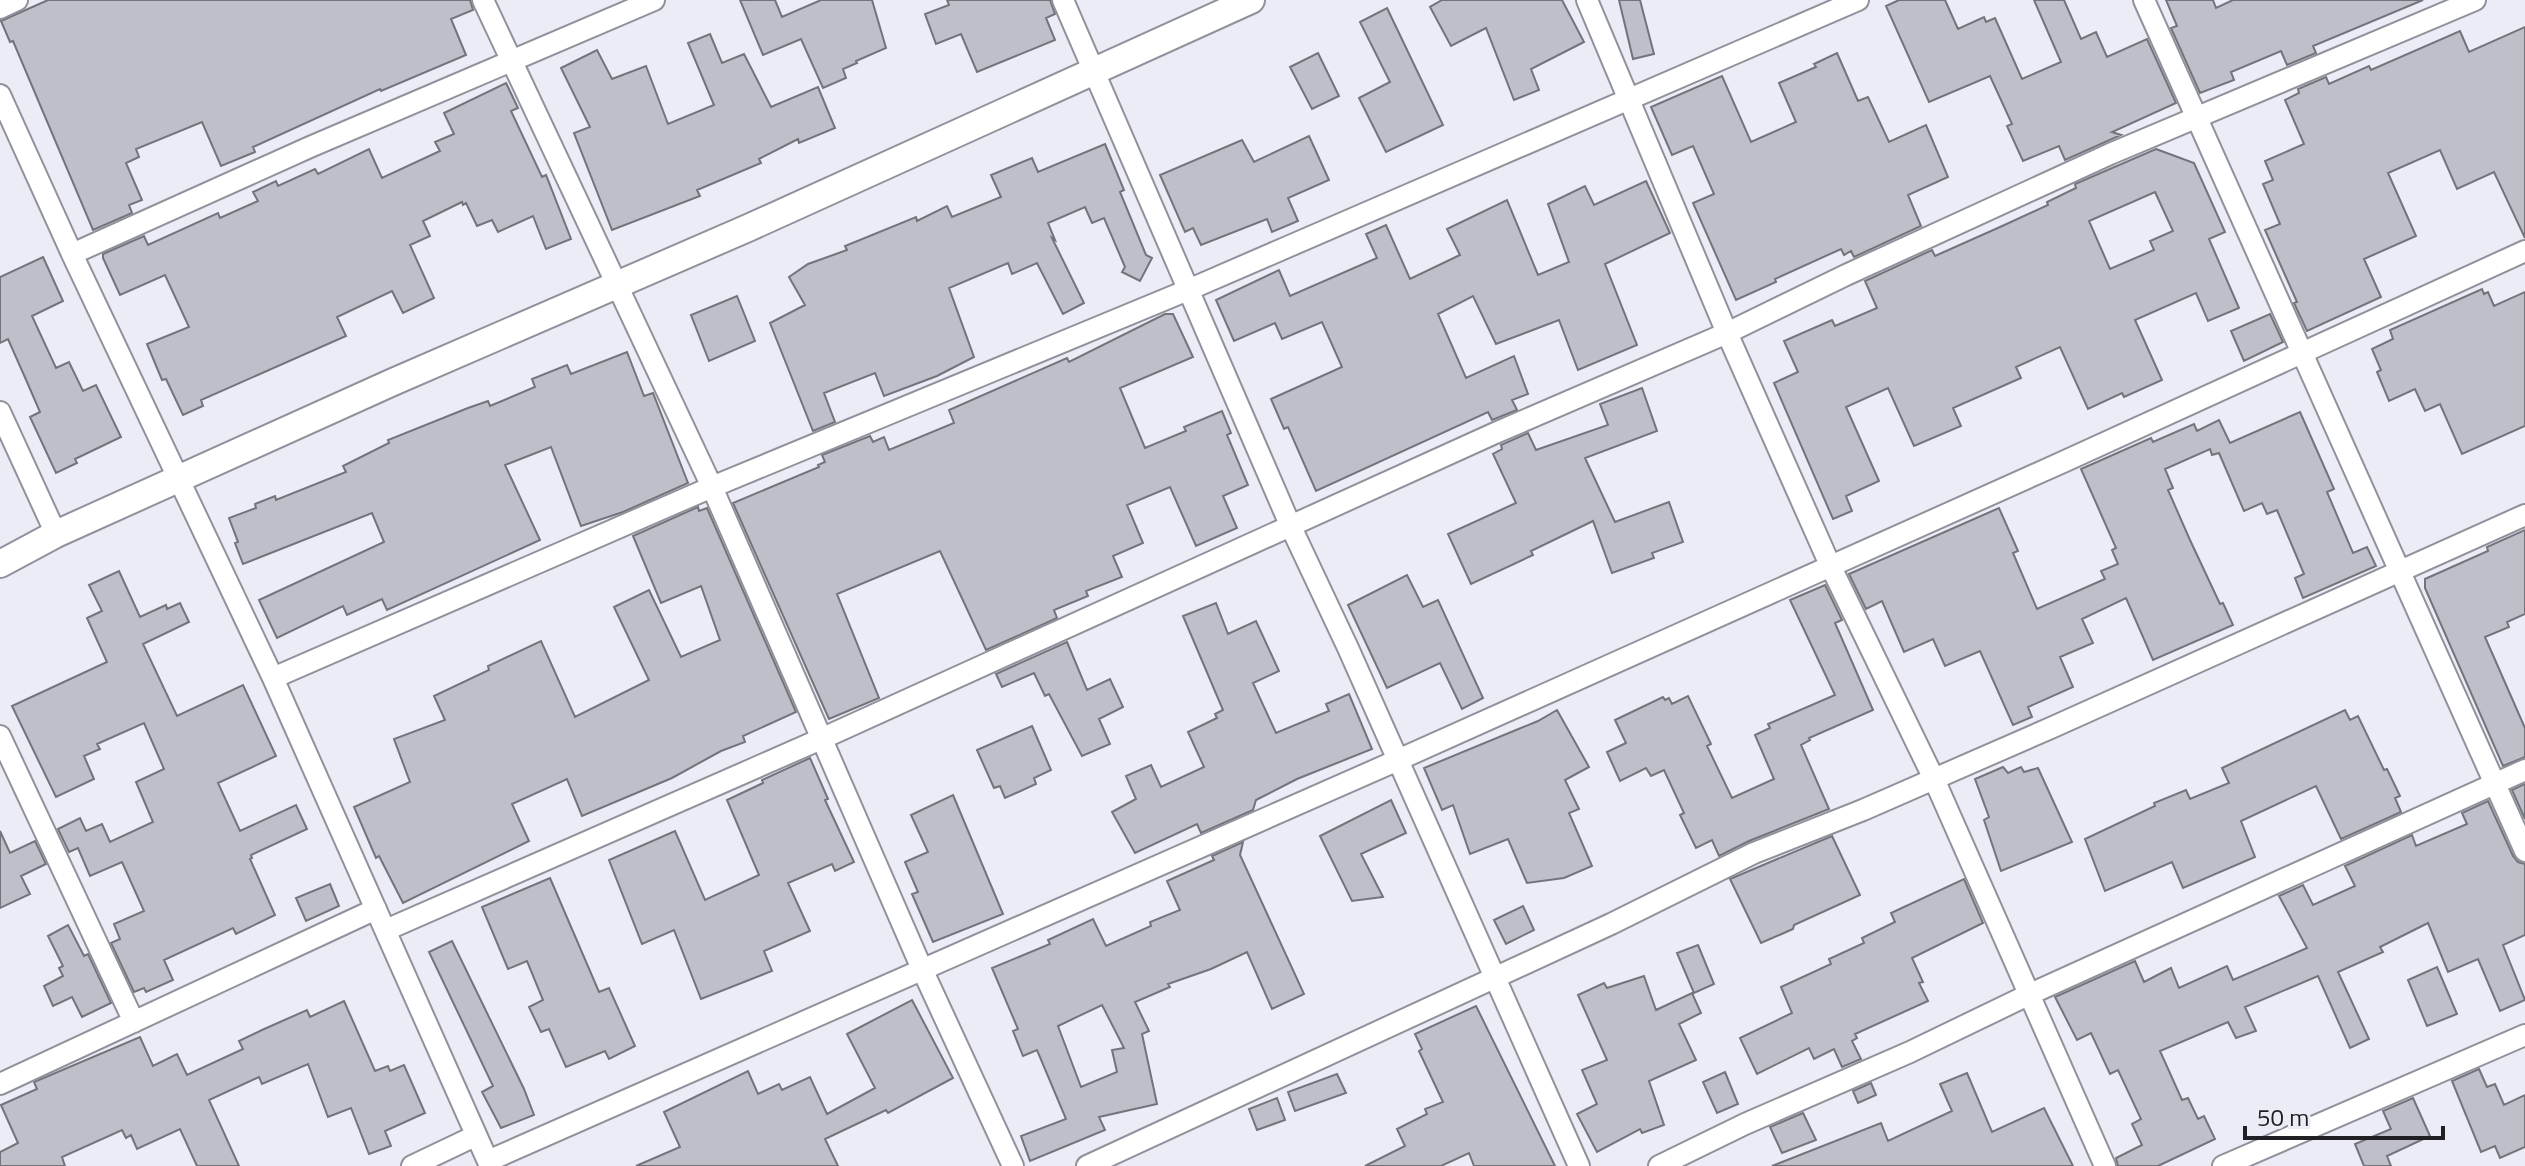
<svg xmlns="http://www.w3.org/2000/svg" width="2525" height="1166" font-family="'Titillium Web',sans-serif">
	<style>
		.building { fill: #bebfc9; stroke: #72747c; stroke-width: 2; fill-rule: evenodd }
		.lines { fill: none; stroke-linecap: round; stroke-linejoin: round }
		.minor-casing { stroke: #90929b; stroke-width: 24 }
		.tertiary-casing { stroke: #90929b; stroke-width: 30 }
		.minor { stroke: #fff; stroke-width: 20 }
		.tertiary { stroke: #fff; stroke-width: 26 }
	</style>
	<rect width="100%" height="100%" fill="#ebecf6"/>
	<!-- building -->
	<path class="building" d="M48 0H470L473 10 451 19 466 55 381 91 380 89 253 147 255 152 221 166 202 122 136 149 139 157 126 163 142 200 129 205 132 213 93 230 13 41 10 42 1 21Z
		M740 0H775L782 17 821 0H872L886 48 856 61 857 63 843 69 846 78 823 88 801 39 763 55Z
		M947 0H1050L1055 14 1046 18 1055 40 977 72 961 34 936 44 925 14 949 5Z
		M1442 0H1562L1584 42 1531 69 1539 90 1514 100 1486 28 1451 46 1430 7Z
		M1619 0H1640L1654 54 1633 59Z
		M1899 0H1945L1958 29 1984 17 1986 22 1995 18 2022 79 2061 62 2034 0H2064L2081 39 2096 32 2107 57 2147 39 2176 103 2112 132 2121 135 2065 160 2059 146 2023 161 2007 126 2012 124 1990 76 1929 102 1886 6Z
		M2166 0H2213L2216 8 2233 0H2423L2313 46 2316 53 2287 65 2281 51 2231 72 2234 80 2200 93 2171 28 2177 26Z
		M1387 8 1443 125 1386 152 1359 98 1390 82 1360 22Z
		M2525 27V238L2494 172 2457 189 2440 150 2388 173 2416 236 2364 259 2381 297 2307 331 2294 303 2297 302 2265 230 2280 224 2263 184 2273 180 2265 161 2304 144 2285 100 2299 93 2298 89 2326 77 2329 84 2369 66 2371 70 2460 31 2469 52Z
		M710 34 722 63 744 54 771 107 818 87 835 128 799 143 798 139 759 159 761 163 697 190 700 196 612 230 574 133 590 127 561 68 597 50 612 79 646 66 668 124 714 105 688 43Z
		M1318 53 1339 96 1312 109 1290 67Z
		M1837 53 1858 101 1868 97 1889 142 1926 125 1948 177 1908 195 1921 226 1854 257 1851 251 1844 255 1841 249 1775 279 1776 282 1736 300 1693 203 1714 194 1693 146 1672 155 1651 107 1722 76 1751 142 1796 122 1779 83 1816 67 1814 64Z
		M506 83 518 108 511 111 542 177 546 175 571 239 546 249 533 216 498 232 492 220 477 226 466 203 463 205 462 202 423 221 430 236 410 245 434 298 403 313 392 291 337 317 346 336 201 400 203 406 183 415 166 379 162 380 147 344 189 327 165 275 120 295 103 258V254L144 236 148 245 218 213 220 218 258 201 253 192 276 181 278 186 315 169 318 174 369 149 382 178 440 151 435 142 454 134 444 113Z
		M1309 136 1329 180 1288 198 1298 221 1272 232 1267 219 1201 245 1193 228 1185 232 1160 175 1242 140 1254 162Z
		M1105 144 1124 190 1120 192 1146 255 1152 258 1140 281 1122 272 1125 267 1104 218 1092 223 1085 207 1048 223 1055 240 1052 238 1084 303 1063 314 1037 263 1012 274 1008 263 949 288 974 357 937 376 884 396 875 373 824 393 835 422 813 431 770 323 805 305 789 277 808 264 847 250 845 246 916 217 917 221 947 206 952 217 1001 197 991 175 1032 158 1038 172Z
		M2156 149 2194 163 2225 232 2209 239 2239 308 2208 321 2196 293 2135 320 2162 380 2124 397 2122 393 2088 409 2060 347 2016 367 2021 378 1953 408 1961 426 1914 446 1888 388 1846 407 1879 481 1846 496 1852 511 1833 519 1774 383 1798 372 1784 341 1832 320 1835 326 1877 308 1865 281 1932 250 1935 256 2000 227 2048 205 2047 202 2076 188 2075 184ZM2155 192 2173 231 2150 241 2154 250 2110 269 2089 221Z
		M1646 181 1670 233 1605 264 1637 345 1578 370 1559 320 1496 344 1473 296 1438 314 1466 378 1514 356 1528 394 1512 400 1517 410 1492 420 1488 412 1316 491 1288 427 1284 429 1271 399 1342 367 1322 322 1282 339 1275 323 1234 341 1216 300 1279 270 1290 296 1377 258 1366 234 1386 225 1410 279 1460 255 1447 229 1507 200 1538 275 1569 262 1548 204 1585 186 1594 205Z
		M43 257 63 301 32 316 56 368 69 362 83 391 96 385 121 437 75 459 77 463 56 473 30 417 40 412 27 382 8 339 0 343V277Z
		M2482 289 2484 294 2488 292 2494 306 2525 292V426L2462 454 2440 404 2425 411 2415 389 2389 401 2377 372 2381 370 2372 349 2393 339 2390 330Z
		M737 296 755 341 709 361 691 315Z
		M1165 314H1173L1193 357 1120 388 1145 448 1186 431 1184 427 1222 411 1231 433 1227 435 1248 485 1223 496 1237 528 1196 546 1170 487 1127 505 1143 543 1113 556 1122 577 1086 591 1088 596 1054 610 1057 618 986 650 940 551 837 594 879 698 829 719 733 503 819 467 818 465 825 462 822 455 870 436 873 442 884 437 889 450 954 423 949 410 1067 358 1069 362Z
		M2270 314 2283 342 2244 361 2231 331Z
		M627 352 644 396 653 393 688 483 623 512 581 526 551 447 505 465 540 540 387 610 382 599 347 615 343 606 277 638 259 600 384 542 372 513 243 564 235 543 238 542 229 518 256 508 255 504 275 496 276 500 346 472 343 466 389 443 388 440 468 408 488 401 490 406 535 387 532 379 567 365 571 374Z
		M1642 388 1657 431 1585 458 1615 522 1669 502 1683 542 1652 553 1654 558 1612 573 1593 521 1531 551 1533 555 1471 584 1448 534 1516 503 1493 454 1502 449 1501 445 1528 433 1536 450 1608 425 1600 404Z
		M2300 412 2334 489 2327 492 2353 553 2367 547 2376 566 2303 598 2295 578 2304 574 2277 510 2267 514 2262 503 2244 511 2219 453 2212 455 2210 449 2165 469 2173 488 2168 490 2190 540 2220 604 2223 603 2233 625 2153 660 2126 598 2082 619 2093 643 2060 657 2073 687 2028 707 2032 717 2013 725 1980 651 1945 666 1933 639 1904 652 1882 601 1866 609 1849 574 1999 508 2018 551 2013 553 2037 609 2105 579 2101 571 2118 564 2112 550 2116 548 2081 469 2151 438 2153 442 2194 424 2197 431 2219 420 2230 443Z
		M698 507 699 511 707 508 796 712 743 736 745 742 721 751 672 778 582 816 567 779 512 804 529 841 403 903 379 856 376 858 354 807 410 782 394 739 445 720 434 696 489 670 488 666 541 641 575 717 649 680 614 607 649 590 681 657 720 640 701 586 661 603 633 536Z
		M2525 530V614L2507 622 2509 627 2485 637 2525 728V757L2503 766 2425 588V579L2488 551 2487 547Z
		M119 571 140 617 166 605 167 609 180 603 189 622 143 644 177 716 243 685 276 756 218 783 240 831 296 805 307 829 251 855 252 858 250 859 275 915 236 934 233 928 164 960 173 980 146 992 144 988 134 992 111 943 120 939 114 924 144 911 122 862 90 876 78 848 69 852 58 829 80 818 86 831 102 824 110 842 153 822 136 782 164 769 144 723 97 744 100 749 84 756 94 779 56 797 12 706 107 662 87 618 102 611 89 585Z
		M1407 575 1423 607 1438 600 1483 698 1462 709 1440 663 1387 688 1348 605Z
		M1825 585 1842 620 1835 623 1873 710 1809 738 1810 740 1801 745 1829 809 1749 841 1719 856 1712 840 1696 848 1680 815 1684 813 1664 770 1651 776 1646 768 1620 781 1607 752 1626 743 1615 720 1663 697 1665 700 1669 698 1672 704 1688 696 1711 744 1707 746 1732 798 1774 779 1755 735 1770 728 1768 724 1835 695 1790 600Z
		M1216 603 1228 634 1256 621 1279 671 1253 683 1276 733 1329 711 1326 704 1349 694 1372 749 1297 779 1256 800 1253 810 1201 833 1197 824 1135 853 1112 812 1136 799 1126 776 1151 765 1161 787 1204 767 1188 732 1217 718 1215 714 1223 710 1183 616Z
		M1067 642 1087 690 1110 679 1123 707 1099 719 1110 744 1082 756 1049 694 1045 696 1034 673 1002 687 996 674Z
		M1557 710 1589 767 1565 780 1579 809 1569 813 1592 866 1564 878 1527 883 1508 839 1470 854 1453 805 1442 810 1424 768 1538 721Z
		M2345 710 2350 720 2358 716 2384 770 2387 769 2400 796 2395 798 2401 812 2341 839 2316 786 2241 821 2255 857 2183 888 2172 862 2105 891 2085 839 2155 806 2154 803 2186 790 2190 799 2229 783 2222 768Z
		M1032 726 1051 770 1034 778 1036 784 1005 798 1000 786 994 788 977 750Z
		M810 758 828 799 825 800 854 862 835 871 832 864 788 883 810 931 764 951 772 971 701 999 674 930 642 944 609 860 675 831 705 900 759 875 727 800 763 783 762 780Z
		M2003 767 2008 773 2021 767 2024 772 2038 768 2072 842 2001 871 1984 820 1989 817 1975 779Z
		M2525 784V819L2512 790Z
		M953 795 1003 914 933 942 912 894 918 892 905 862 928 852 911 815Z
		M1391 800 1406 833 1361 854 1383 897 1352 901 1320 836Z
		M2488 801 2513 856 2518 862 2525 864V935L2503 945 2525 1000 2500 1011 2478 959 2448 972 2428 923 2380 947 2383 952 2338 972 2369 1039 2350 1048 2318 976 2245 1007 2256 1031 2236 1038 2228 1022 2160 1051 2182 1100 2188 1098 2198 1119 2204 1116 2215 1139 2158 1166H2118L2116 1158 2142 1145 2132 1124 2141 1119 2118 1070 2110 1074 2091 1033 2077 1040 2055 997 2135 961 2144 982 2171 968 2179 988 2227 966 2233 980 2307 948 2279 896 2303 885 2313 905 2355 886 2345 866 2412 835 2416 846 2467 824 2462 813Z
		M0 831 10 853 35 841 46 864 21 876 30 894 0 908Z
		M1832 836 1860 895 1794 925 1793 929 1761 943 1730 879Z
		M1243 842 1240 855 1304 994 1272 1009 1247 952 1211 969 1168 984 1170 987 1135 1002 1149 1031 1142 1034 1157 1104 1099 1117 1105 1130 1030 1161 1021 1136 1066 1119 1037 1050 1023 1056 1013 1031 1018 1029 992 968 1050 944 1048 940 1093 919 1106 946 1151 926 1150 922 1180 910 1167 881 1214 860 1212 856ZM1102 1005 1124 1048 1112 1050 1117 1072 1081 1087 1058 1026Z
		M550 878 599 992 609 988 635 1046 609 1059 605 1051 566 1067 549 1029 541 1032 529 1007 543 1000 527 961 508 969 482 907Z
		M1964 879 1983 923 1912 958 1923 982 1919 983 1928 1001 1855 1034 1857 1038 1852 1041 1861 1059 1842 1067 1834 1049 1814 1059 1809 1048 1757 1074 1740 1038 1792 1013 1781 987 1831 964 1829 959 1864 943 1862 938 1895 922 1891 913Z
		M330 884 339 906 306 921 296 898Z
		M1523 906 1534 930 1506 944 1494 920Z
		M68 925 84 956 88 954 111 1003 82 1017 72 997 53 1006 44 986 63 976 59 968 63 966 48 936Z
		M452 941 524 1089 534 1115 501 1128 482 1092 493 1086 429 952Z
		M1698 945 1714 984 1694 993 1677 953Z
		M2437 967 2457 1014 2427 1026 2408 980Z
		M1644 976 1656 1010 1692 993 1701 1013 1679 1024 1696 1060 1649 1081 1664 1125 1642 1133 1640 1129 1597 1152 1577 1114 1597 1104 1582 1070 1607 1060 1578 995 1604 983 1607 988Z
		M912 1000 953 1078 888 1113 886 1110 825 1139 838 1166H636L680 1147 664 1112 748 1071 758 1094 779 1084 782 1090 810 1077 827 1114 875 1088 847 1034Z
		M344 1001 375 1071 388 1066 390 1071 404 1065 425 1113 385 1131 391 1146 369 1154 351 1108 328 1117 308 1064 262 1084 259 1077 209 1100 239 1166H197L180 1129 137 1149 131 1135 126 1138 122 1130 62 1157 65 1166H0V1152L18 1143 1 1105 37 1089 34 1082 140 1037 153 1066 177 1054 187 1075 243 1049 239 1041 262 1030 307 1010 310 1017Z
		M1476 1006 1555 1166H1474L1469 1153 1441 1166H1365L1405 1146 1397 1129 1427 1114 1425 1109 1443 1102 1419 1051 1422 1049 1415 1034Z
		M2479 1069 2487 1087 2495 1084 2504 1105 2525 1095V1147L2500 1158 2495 1146 2481 1152 2452 1081Z
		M1725 1072 1738 1104 1717 1113 1703 1082Z
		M1967 1073 1992 1132 2044 1108 2073 1166H1772L1881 1123 1888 1141 1952 1111 1940 1084Z
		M1337 1074 1346 1093 1295 1111 1288 1092Z
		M1871 1083 1876 1095 1858 1103 1853 1091Z
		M1277 1098 1285 1120 1257 1130 1249 1109Z
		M2413 1098 2430 1136 2387 1156 2391 1166H2364L2355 1144 2391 1129 2383 1111Z
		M1803 1113 1816 1140 1782 1153 1770 1127Z"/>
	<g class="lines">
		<!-- minor casing -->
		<g class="minor-casing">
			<path id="minor" d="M483 0 712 487 922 969 1013 1166
				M1063 0 1291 527 1348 648 1579 1166
				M1587 0 1727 333 1830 565 1934 779 2105 1166
				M2144 0 2525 851
				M0 8 17 0
				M0 95 72 254 273 678 490 1166
				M72 254 310 147 654 0
				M0 412 56 534
				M273 678 712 487 1188 290 1858 0
				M0 736 134 1022
				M386 930 821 739 1493 434 1727 333 1846 275 2110 154 2475 0
				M0 1084 376 909
				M488 1161 1398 760 2063 462 2525 251
				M412 1166 475 1136
				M1087 1166 1611 924 1754 853 1863 810 2053 727 2525 515
				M1659 1166 1745 1124 1910 1052 2028 995 2525 770
				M2223 1166 2525 1035"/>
		</g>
		<!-- tertiary casing -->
		<g class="tertiary-casing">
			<path id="tertiary" d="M0 564 56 534 393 382 748 228 1251 0"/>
		</g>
		<!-- minor -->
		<use href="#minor" class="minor"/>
		<!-- tertiary -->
		<use href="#tertiary" class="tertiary"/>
	</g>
	<!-- scale -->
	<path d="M2245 1126v12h198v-12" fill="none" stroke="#202024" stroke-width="4"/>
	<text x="2257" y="1126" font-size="24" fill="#202024" stroke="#ebecf6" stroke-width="6" paint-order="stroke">50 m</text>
</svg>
